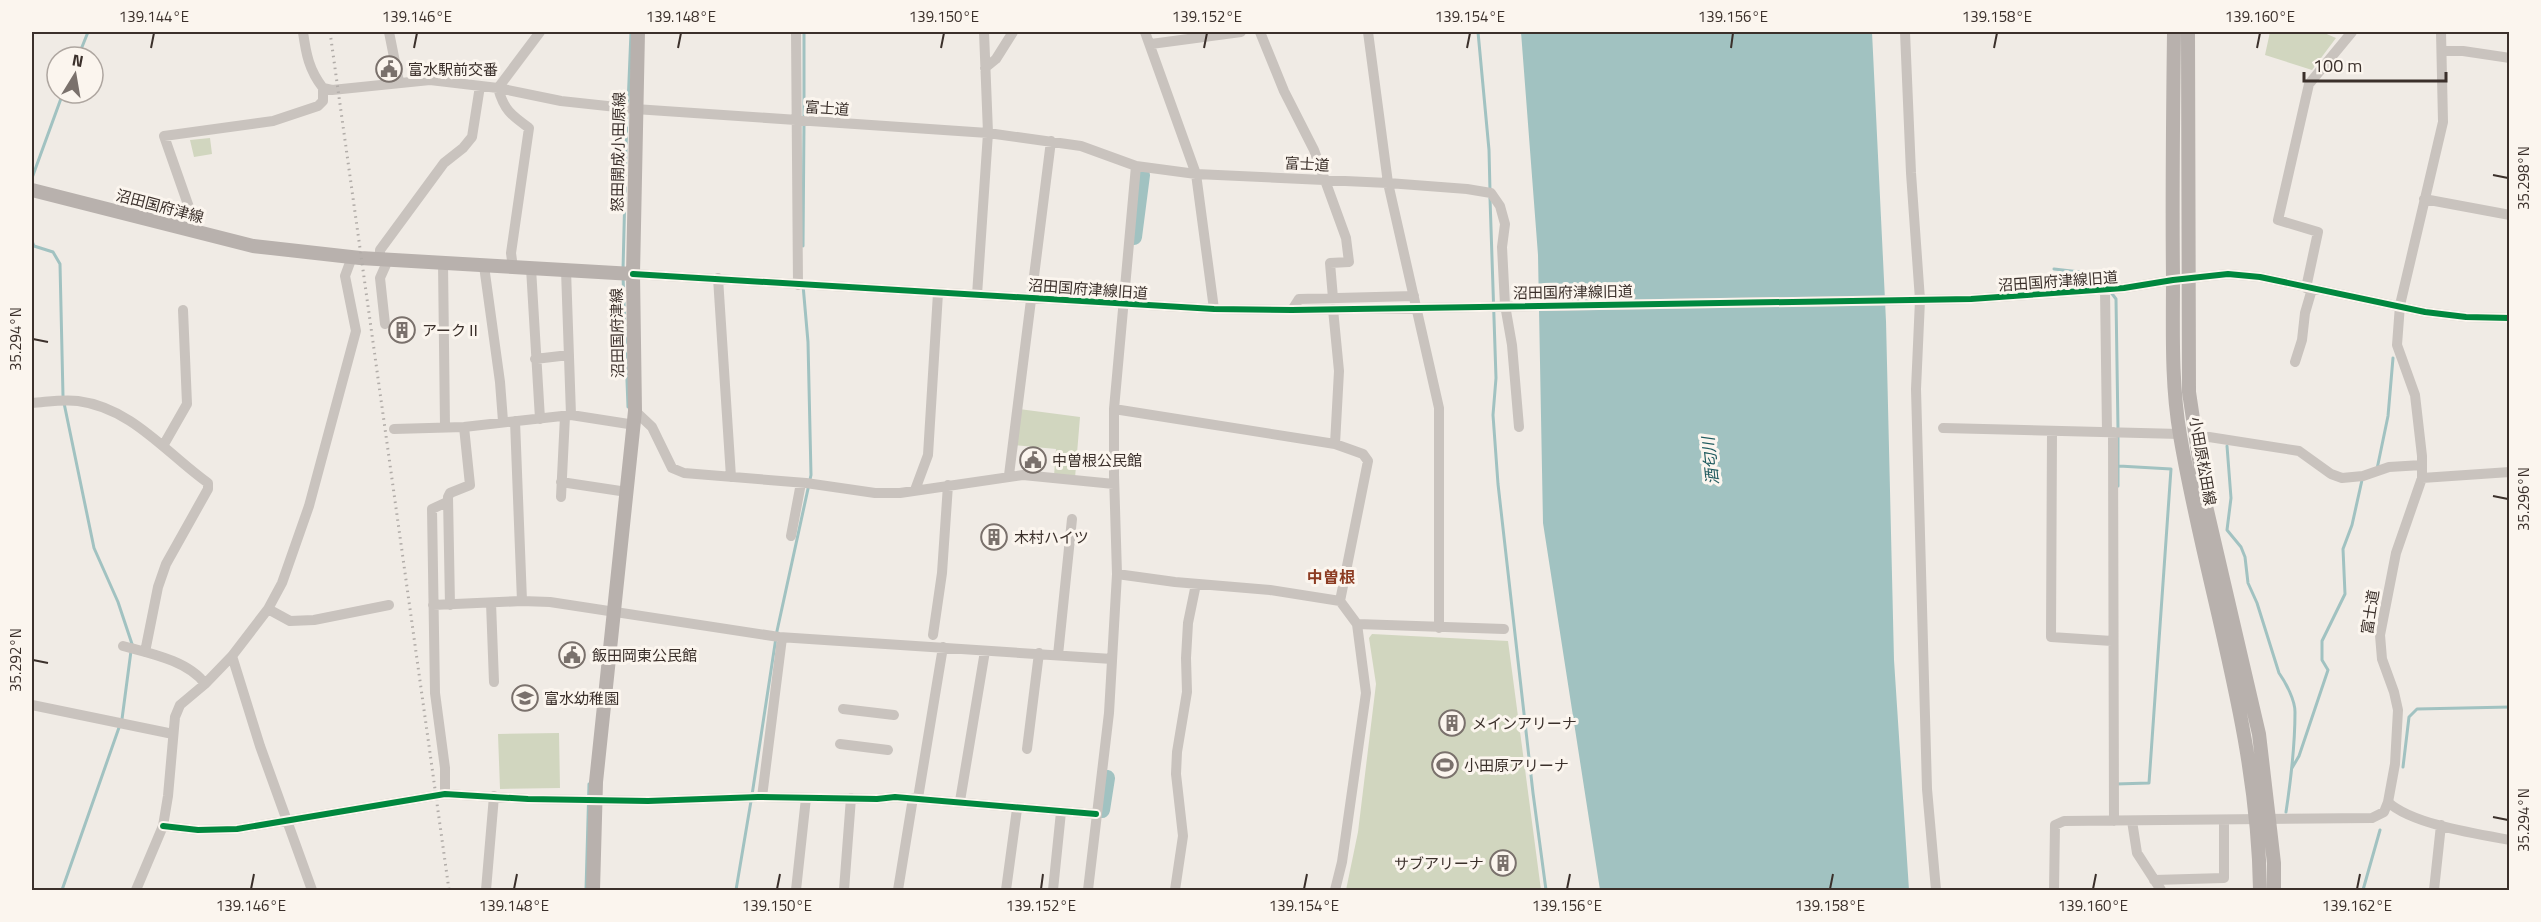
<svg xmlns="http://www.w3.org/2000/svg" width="2541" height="922" font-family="'Titillium Web','Noto Sans JP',sans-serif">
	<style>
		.green { fill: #d1d6bf }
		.water { fill: #a1c2c1 }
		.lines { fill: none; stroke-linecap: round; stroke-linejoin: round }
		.stream { stroke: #a1c2c1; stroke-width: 3 }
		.river { stroke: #a1c2c1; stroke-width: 16 }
		.minor { stroke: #c9c3be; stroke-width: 10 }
		.major { stroke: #b8b1ad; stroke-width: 14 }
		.rail { stroke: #b1aca8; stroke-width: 3; stroke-dasharray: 1.5 4.5; stroke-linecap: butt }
		.cycleway-casing { stroke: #fbf5ee; stroke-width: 10 }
		.cycleway { stroke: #00873e; stroke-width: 6 }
		.ticks { fill: none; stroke: #3b302b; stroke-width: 2 }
		.labels { text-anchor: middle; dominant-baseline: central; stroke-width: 6; stroke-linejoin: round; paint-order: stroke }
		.poi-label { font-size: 15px; fill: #3b302b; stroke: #fbf5ee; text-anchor: start }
		.street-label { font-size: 15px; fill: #3b302b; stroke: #fbf5ee }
		.water-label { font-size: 16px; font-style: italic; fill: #1f5a5e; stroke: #fbf5ee }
		.neighbourhood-label { font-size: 16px; font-weight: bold; fill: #8c3b22; stroke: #fbf5ee }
		.neatline { fill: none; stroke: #3b302b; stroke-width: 2 }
		.ticks-label { font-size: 15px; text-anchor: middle; fill: #3b302b }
	</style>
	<rect width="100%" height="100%" fill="#f0ebe5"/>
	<!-- green -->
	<path class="green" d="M2270 32H2322L2336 38 2312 70 2265 55Z
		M210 138 212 154 194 157 190 140Z
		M1019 409 1080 417 1075 478 1054 476 1056 449 1014 445Z
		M1372 634 1508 641 1541 890H1346L1358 832 1376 684 1369 638Z
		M559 733 560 788 500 789 498 734Z"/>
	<!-- water -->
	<path class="water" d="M1521 32H1872L1886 321 1894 660 1909 890H1600L1543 523 1538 255Z"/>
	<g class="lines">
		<!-- stream -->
		<path class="stream" d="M1478 32 1489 150 1490 191
			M78 57 88 32
			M628 105 631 32
			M804 117V32
			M32 178 63 93
			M1490 198 1496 378 1493 415 1498 484 1533 793 1546 890
			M32 241 34 246 53 252 60 264 63 396
			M803 246 804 123
			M2054 269 2097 274 2106 286
			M623 270 627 111
			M623 276 628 407
			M2110 291 2116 299 2118 429
			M64 403 94 548 118 602 132 644
			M2118 436V486
			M2227 446 2231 498 2227 530 2241 547 2245 557 2248 583 2257 603 2279 673C2286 683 2295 700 2295 712 2295 745 2291 779 2286 812
			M2377 469 2388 416 2393 358
			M2403 767 2409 717 2417 709 2510 707
			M2292 768 2299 756 2328 670 2322 660V641L2345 594 2343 549 2352 525 2362 480
			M2116 784 2149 783 2171 469 2119 466
			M752 795 777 631 811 475 808 342 803 285
			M62 890 122 719 131 651
			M586 890 589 784
			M736 890 751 801
			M2363 890 2380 830"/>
		<!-- river -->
		<path class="river" d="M1134 237 1142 175
			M1102 810 1107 778"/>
		<!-- minor -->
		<path class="minor" d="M303 32C306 54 309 70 323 88L332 90 430 80 498 88 561 101 635 109 988 133 1081 146 1136 166 1196 174 1388 183 1467 189 1491 193 1500 206 1505 224 1502 247 1505 305 1512 345 1519 427
			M389 32 399 82
			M796 32 798 285
			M1145 32 1196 174 1214 309
			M1260 32 1284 91 1314 150 1346 238 1349 262 1330 263 1333 298
			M1368 32 1388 183 1439 408V628
			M1905 32 1911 173 1920 300 1916 389 1927 789 1936 890
			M2441 32 2443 122 2400 305 2397 345 2415 395 2422 456V478L2396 553 2380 635 2382 659 2394 692 2398 710 2395 764 2388 802C2411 824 2477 834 2510 840
			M1151 44 1241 32
			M2442 51H2463L2510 58
			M985 68 996 59 1013 32
			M2424 199 2510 215
			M198 233 164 136 273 121 318 106 323 101V88
			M380 259V250L444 163 463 148 472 137 480 86
			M443 263 445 427
			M484 266 500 382 503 421
			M513 268 511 253 529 128C511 115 504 110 498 88L540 32
			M531 268 540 419
			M566 270 571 415
			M633 274 1214 309 1292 310 1971 299 2124 288 2173 280 2228 274 2260 277 2425 312 2466 317 2510 318
			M718 278 731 477
			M2306 288 2318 232 2278 220 2309 84 2352 32
			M2105 290 2107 432
			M977 295 988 133 984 32
			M1333 309 1339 371 1335 444 1363 454 1368 461 1340 601
			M1292 310 1299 299 1414 296
			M385 324 380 278 388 260
			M535 359 569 355
			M2295 362 2302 340 2305 313 2312 289
			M32 403C47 402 63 399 78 401 132 408 166 453 208 483V489L166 564 158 587 145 652
			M1114 409 1335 444
			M635 411 652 427 672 468 684 473 806 483 875 493H900L1023 475 1114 484
			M515 421 522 601
			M1943 428 2180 434
			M394 429 464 427 571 415 635 425
			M2052 431 2051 637 2112 641
			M2113 432 2114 821
			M2195 439 2209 437 2299 451 2331 474 2342 478 2363 476 2389 467 2422 465
			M163 446 187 404 183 310
			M1009 475 1051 141
			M2422 478 2510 472
			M561 482 627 492
			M915 490 928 455 938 293
			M561 497 565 416
			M791 536 801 483
			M1117 574 1175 582 1270 590 1340 601 1357 624 1366 693 1342 862 1335 890
			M491 603 494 682
			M433 605 522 601 550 602 779 637 1112 659
			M450 605 448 497 450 493 470 485 464 427
			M268 609 290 621 314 620 389 605
			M1357 624 1504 629
			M933 635 942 573 948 485
			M123 646C149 653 189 661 205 684
			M1058 655 1072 519
			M232 656 260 746 312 890
			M32 705 173 734
			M843 709 894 715
			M840 744 888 750
			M1027 749 1039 653
			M445 794V768L435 693 432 509 447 502
			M762 797 782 638
			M918 798 943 647
			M960 801 985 651
			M2132 821 2137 853 2161 890
			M163 826 198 830 237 829 445 794 528 799 648 801 758 797 877 799 895 797 1096 814
			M2154 880 2224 878V821
			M136 890 163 826 168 796 175 717 180 705 205 684 232 656 268 609 282 583 309 506 356 331 345 276 352 257
			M486 890 494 796
			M796 890 806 798
			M844 890 851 798
			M898 890 913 798
			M1006 890 1017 809
			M1053 890 1061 812
			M1088 890 1109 713 1117 574 1114 475V409L1136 166
			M1175 890 1183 836 1176 774 1177 752 1187 692 1186 658 1188 623 1196 584
			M2054 890 2055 825 2064 821 2372 818 2384 812 2388 802
			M2434 890 2441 825"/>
		<!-- major -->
		<path class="major" d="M2174 32C2173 113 2172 195 2173 277 2173 330 2171 383 2180 435 2206 589 2258 732 2260 890
			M2188 32 2189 392 2206 506 2259 734 2274 863V890
			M32 190 253 246 360 258 633 274
			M593 890 596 782 635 411 633 274 638 32"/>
		<!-- rail -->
		<path class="rail" d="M330 32 449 890"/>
		<!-- cycleway casing -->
		<g class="cycleway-casing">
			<path id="cycleway" d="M633 274 1214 309 1292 310 1971 299 2124 288 2173 280 2228 274 2260 277 2425 312 2466 317 2510 318
				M163 826 198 830 237 829 445 794 528 799 648 801 758 797 877 799 895 797 1096 814"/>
		</g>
		<!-- cycleway -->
		<use href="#cycleway" class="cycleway"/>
	</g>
	<!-- ticks -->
	<path class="ticks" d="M151 48 154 33M414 48 417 33M678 48 681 33M941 48 944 33M1204 48 1207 33M1467 48 1470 33M1731 48 1733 33M1994 48 1997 33M2257 48 2260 33M2493 175 2508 178M33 339 48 342M2493 496 2508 499M33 660 48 663M2493 817 2508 820M251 889 254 874M514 889 517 874M777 889 780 874M1041 889 1043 874M1304 889 1307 874M1567 889 1570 874M1830 889 1833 874M2093 889 2096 874M2357 889 2360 874"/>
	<!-- icons -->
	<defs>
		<g id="civic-ring" transform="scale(1.35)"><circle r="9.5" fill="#fbf5ee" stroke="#7a716c" stroke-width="1.5"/><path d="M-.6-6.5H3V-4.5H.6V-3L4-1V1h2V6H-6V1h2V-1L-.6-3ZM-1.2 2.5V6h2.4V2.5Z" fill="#7a716c"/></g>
		<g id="building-ring" transform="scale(1.35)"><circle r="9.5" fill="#fbf5ee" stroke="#7a716c" stroke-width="1.5"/><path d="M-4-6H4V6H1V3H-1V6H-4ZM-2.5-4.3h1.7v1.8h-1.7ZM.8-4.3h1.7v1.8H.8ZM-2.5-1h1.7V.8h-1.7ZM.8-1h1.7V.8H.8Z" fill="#7a716c"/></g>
		<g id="school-ring" transform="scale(1.35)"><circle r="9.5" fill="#fbf5ee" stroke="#7a716c" stroke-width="1.5"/><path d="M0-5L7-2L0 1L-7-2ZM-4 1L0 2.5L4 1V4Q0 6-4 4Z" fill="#7a716c"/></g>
		<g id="stadium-ring" transform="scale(1.35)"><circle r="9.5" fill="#fbf5ee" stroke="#7a716c" stroke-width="1.5"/><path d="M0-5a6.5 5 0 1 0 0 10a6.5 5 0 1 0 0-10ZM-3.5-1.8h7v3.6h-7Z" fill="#7a716c"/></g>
	</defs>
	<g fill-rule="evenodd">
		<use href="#civic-ring" x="389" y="69"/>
		<use href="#building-ring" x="402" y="330"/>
		<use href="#civic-ring" x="1033" y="460"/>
		<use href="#building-ring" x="994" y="537"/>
		<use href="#civic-ring" x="572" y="655"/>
		<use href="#school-ring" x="525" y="698"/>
		<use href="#building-ring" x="1452" y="723"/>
		<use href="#stadium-ring" x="1445" y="765"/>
		<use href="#building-ring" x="1503" y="863"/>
	</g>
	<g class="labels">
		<!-- poi labels -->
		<g class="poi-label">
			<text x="408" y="69">富水駅前交番</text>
			<text x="422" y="330">アークⅡ</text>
			<text x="1052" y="460">中曽根公民館</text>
			<text x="1014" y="537">木村ハイツ</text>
			<text x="592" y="655">飯田岡東公民館</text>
			<text x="544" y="698">富水幼稚園</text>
			<text x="1472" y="723">メインアリーナ</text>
			<text x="1464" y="765">小田原アリーナ</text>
			<text x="1484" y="863" text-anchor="end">サブアリーナ</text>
		</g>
		<!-- street labels -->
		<g class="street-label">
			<text transform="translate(827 108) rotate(4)">富士道</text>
			<text transform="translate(618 152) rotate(-89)">怒田開成小田原線</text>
			<text transform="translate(1307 164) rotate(3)">富士道</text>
			<text transform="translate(160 206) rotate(15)">沼田国府津線</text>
			<text transform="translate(2058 281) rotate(-4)">沼田国府津線旧道</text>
			<text transform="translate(1088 289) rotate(4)">沼田国府津線旧道</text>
			<text transform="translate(1573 292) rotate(-1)">沼田国府津線旧道</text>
			<text transform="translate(617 333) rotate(-91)">沼田国府津線</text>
			<text transform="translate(2203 461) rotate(80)">小田原松田線</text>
			<text transform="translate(2370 612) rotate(-81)">富士道</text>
		</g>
		<!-- water labels -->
		<g class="water-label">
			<text transform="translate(1710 461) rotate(-96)">酒匂川</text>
		</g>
		<!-- neighbourhood labels -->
		<g class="neighbourhood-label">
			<text x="1331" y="577">中曽根</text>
		</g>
	</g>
	<!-- border -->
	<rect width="2541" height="922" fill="none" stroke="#fbf5ee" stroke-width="66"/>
	<!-- north arrow -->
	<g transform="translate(75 75) rotate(11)"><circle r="28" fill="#fbf5ee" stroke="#aea6a0" stroke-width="1.5"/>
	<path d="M0-4.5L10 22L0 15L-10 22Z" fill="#7a716c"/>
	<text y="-9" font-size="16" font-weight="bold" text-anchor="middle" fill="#3b302b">N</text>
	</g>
	<!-- scale -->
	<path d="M2304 72v9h142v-9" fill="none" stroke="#3b302b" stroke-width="3"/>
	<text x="2313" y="72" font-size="18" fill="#3b302b" stroke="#fbf5ee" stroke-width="4.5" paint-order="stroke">100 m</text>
	<rect x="33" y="33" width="2475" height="856" class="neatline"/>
	<g class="ticks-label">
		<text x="154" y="22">139.144°E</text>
		<text x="417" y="22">139.146°E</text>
		<text x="681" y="22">139.148°E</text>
		<text x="944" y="22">139.150°E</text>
		<text x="1207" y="22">139.152°E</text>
		<text x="1470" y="22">139.154°E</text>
		<text x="1733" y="22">139.156°E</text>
		<text x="1997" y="22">139.158°E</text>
		<text x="2260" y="22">139.160°E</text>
		<text transform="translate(2524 178) rotate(-90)" y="5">35.298°N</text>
		<text transform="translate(16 339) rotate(-90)" y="5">35.294°N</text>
		<text transform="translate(2524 499) rotate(-90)" y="5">35.296°N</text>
		<text transform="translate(16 660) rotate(-90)" y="5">35.292°N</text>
		<text transform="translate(2524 820) rotate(-90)" y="5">35.294°N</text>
		<text x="251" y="911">139.146°E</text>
		<text x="514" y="911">139.148°E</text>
		<text x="777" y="911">139.150°E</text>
		<text x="1041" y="911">139.152°E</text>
		<text x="1304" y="911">139.154°E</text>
		<text x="1567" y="911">139.156°E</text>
		<text x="1830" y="911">139.158°E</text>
		<text x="2093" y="911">139.160°E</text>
		<text x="2357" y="911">139.162°E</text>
	</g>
</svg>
